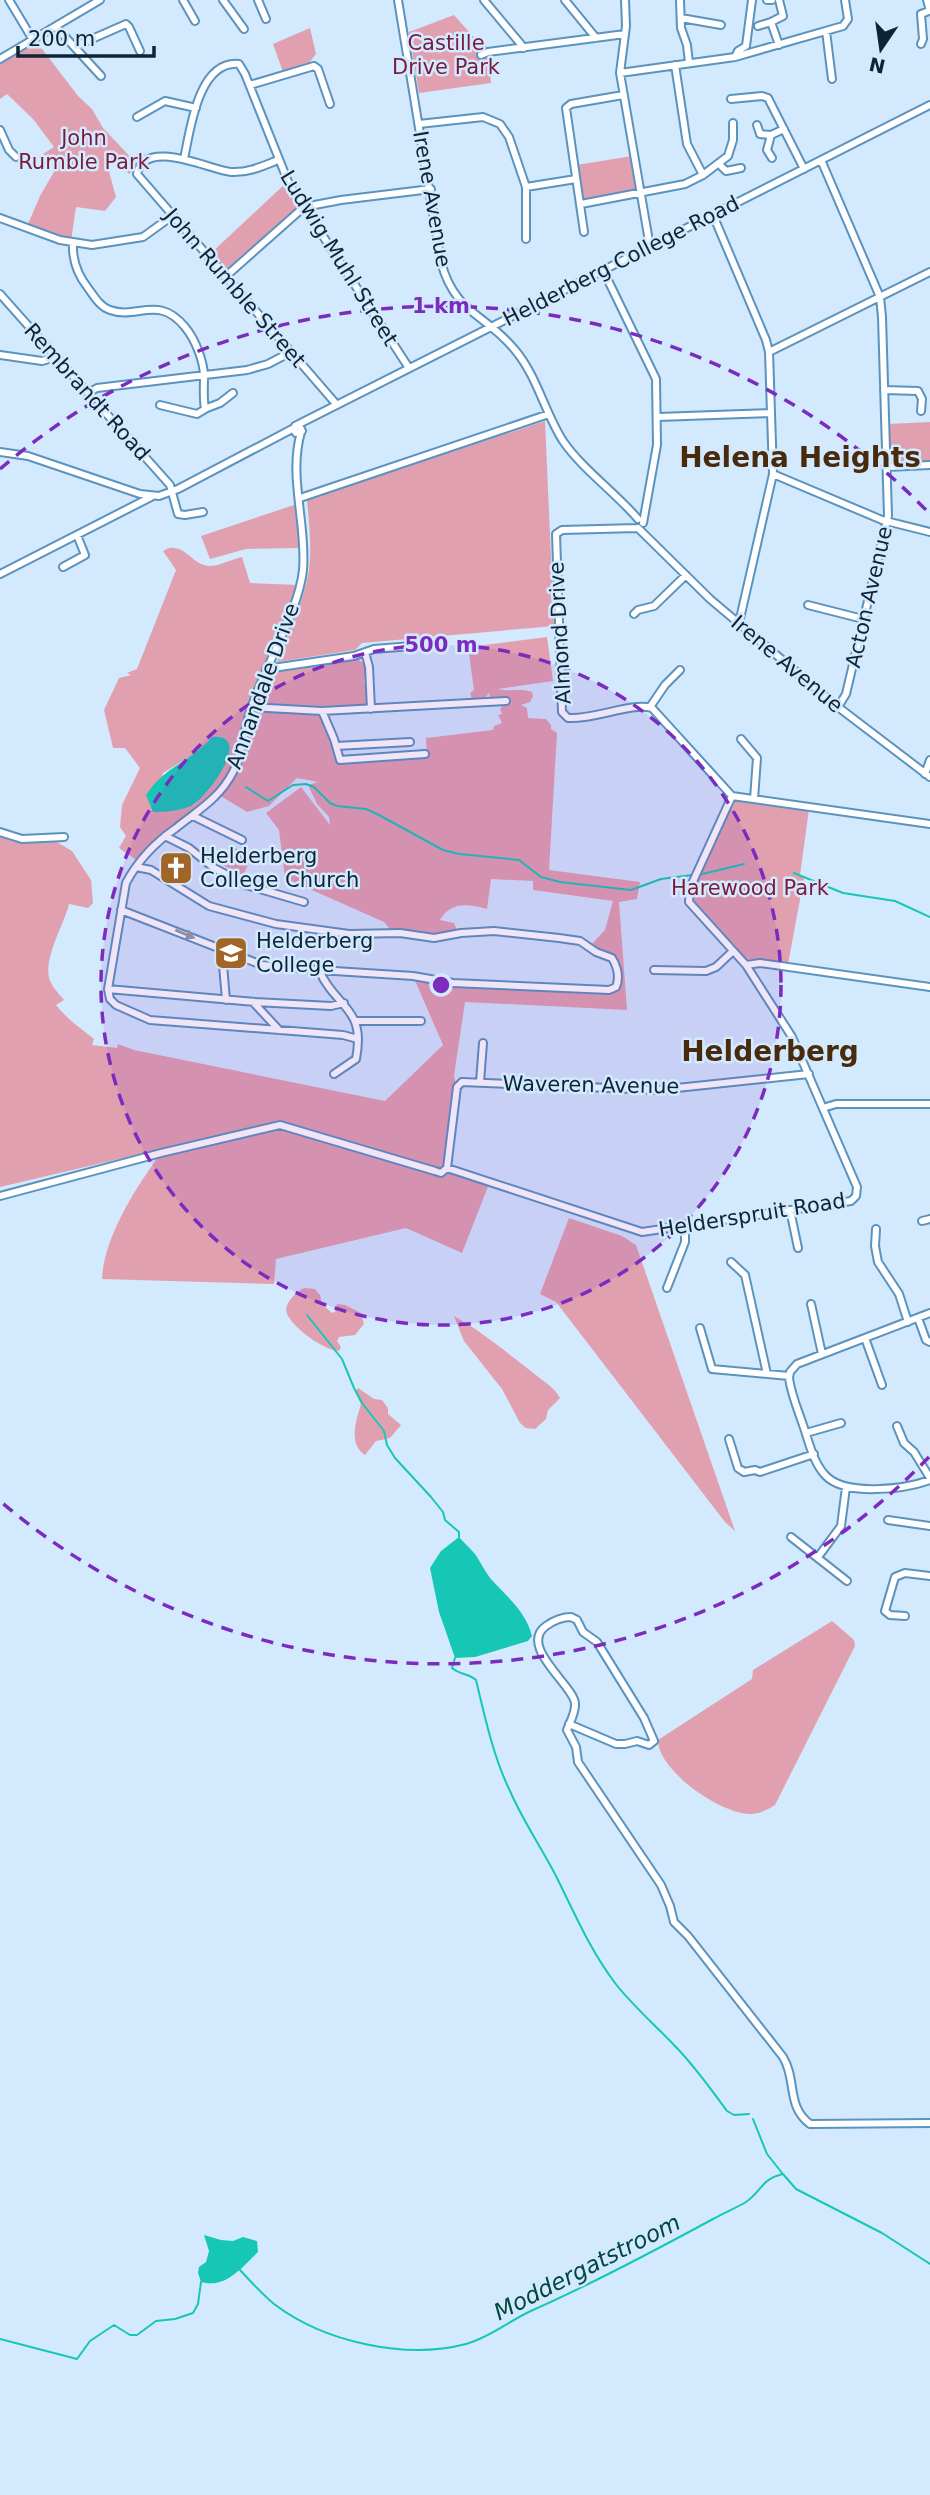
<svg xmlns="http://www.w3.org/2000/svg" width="930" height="2495" font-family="'DejaVu Sans',sans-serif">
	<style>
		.green { fill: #e1a0af; fill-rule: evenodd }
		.water { fill: #17c7b5 }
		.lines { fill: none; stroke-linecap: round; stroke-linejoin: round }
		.stream { stroke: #17c7b5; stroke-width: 2 }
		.minor-casing { stroke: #5b93bf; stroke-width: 10 }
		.minor { stroke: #fff; stroke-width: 6 }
		.oneway { fill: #929ca5 }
		.ring { fill: none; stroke: #7b2cbf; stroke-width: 3.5; stroke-dasharray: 12 9 }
		.labels { text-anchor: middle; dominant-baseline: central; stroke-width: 5; stroke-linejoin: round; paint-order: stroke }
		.park-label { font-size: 21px; fill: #781c3d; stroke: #d3e9fd }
		.street-label { font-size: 21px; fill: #0d2436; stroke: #d3e9fd }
		.poi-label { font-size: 21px; fill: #0d2436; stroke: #d3e9fd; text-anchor: start }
		.water-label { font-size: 23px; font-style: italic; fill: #004740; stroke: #d3e9fd }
		.district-label { font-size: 28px; font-weight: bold; fill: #472b0c; stroke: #d3e9fd }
		.centre { fill: #7b2cbf; stroke: #d3e9fd; stroke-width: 3.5 }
		.ring-label { font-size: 21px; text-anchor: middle; font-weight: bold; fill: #7b2cbf; stroke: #d3e9fd; stroke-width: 5; stroke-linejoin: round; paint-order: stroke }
	</style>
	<rect width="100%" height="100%" fill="#d3e9fd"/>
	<!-- green -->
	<path class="green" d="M454 15 479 43 488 47 491 83 419 93 409 32Z
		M310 28 316 54 309 63 283 72 273 44Z
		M36 41 78 96 92 109 103 128 138 165 129 174 117 160 108 168 116 197 105 211 76 207 71 241 28 224 40 196 58 165 43 154 54 147 33 119 7 94 0 99V62Z
		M632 156 636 191 584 199 577 165Z
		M286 183 299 203 297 209 229 270H222L209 255Z
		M545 421 554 626 362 643 355 650 277 662C288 632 304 602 309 570 312 547 309 523 307 500Z
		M930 422V462H891L888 424Z
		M297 504 300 548 246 549 210 559 201 536Z
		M169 548C187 546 192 565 209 566 220 566 232 559 242 557L250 583 298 585 243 728 236 756 227 775 214 794 179 825 165 831 136 860 119 848 126 836 120 827 122 805 140 768 125 748H113L104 710 119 678 131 675 127 673 137 669 176 570 163 551ZM209 740 195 804C181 811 167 811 151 810L163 773 202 749Z
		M547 637 553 681 498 689C508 692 520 688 532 692L533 696 530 702 521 705 527 708 528 718 546 719 551 725V729L557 733 549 870 640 882 637 899 619 902 627 1010 465 1002 454 1076 456 1084 443 1168 439 1171 280 1121 0 1187V837L34 843 52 839 72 851 91 880 93 903 88 908 69 904C64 925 42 960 50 981 53 988 60 995 64 1000L56 1005C68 1020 79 1027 94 1039L92 1045 117 1048 118 1044 134 1050 385 1101 443 1045 413 976 453 983 595 990 617 986 615 962 589 947 605 930 613 901 533 890V881L491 879 487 909C468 904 451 901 440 920L454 923 457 930C432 937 417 930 393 933L384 922 285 878 279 830 266 813 301 787 330 825 329 817 317 804 309 787 311 784 318 782 297 778 269 806 247 812 219 795 229 783 253 709 319 712 323 715 337 759 348 762 427 757 426 738 493 730 494 726 502 723 498 715 502 714 500 709 504 704 498 698H490L489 693 483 701 472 699 470 693 474 690 468 647Z
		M356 658 366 665 367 679H364L368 705 322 710 254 706 269 671Z
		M733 799 809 809 800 875 804 878 788 964 743 958 694 905 691 891Z
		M231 846 252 857 243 875 221 864Z
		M280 1125 434 1171 446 1168 489 1184 462 1253 406 1228 276 1259 274 1284 102 1279C104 1237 136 1187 161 1153Z
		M569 1218 622 1236 636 1245 735 1531 725 1522 556 1302 540 1294Z
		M304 1288 315 1289 320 1295 322 1304 332 1313 335 1312 337 1304 345 1305 361 1313 364 1324 355 1335 339 1337 337 1341 341 1347 339 1351C324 1350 294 1329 287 1314 283 1304 296 1292 304 1288Z
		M454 1316C486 1334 512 1357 541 1379 550 1386 554 1388 560 1398L548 1410 546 1419 535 1429 526 1428 520 1423 502 1389 464 1341Z
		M358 1388 374 1399 382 1400 388 1408V1414L401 1425 390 1438 376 1441 365 1455C348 1444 356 1421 361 1404L355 1392Z
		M832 1621 854 1640 855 1646 775 1805C767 1810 759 1814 750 1814 721 1814 658 1771 658 1740L752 1679 753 1670Z"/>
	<!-- water -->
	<path class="water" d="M212 737C255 733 207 798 191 806 180 811 164 812 153 812L146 795C165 766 192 761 212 737Z
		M459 1537C464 1543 470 1548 475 1554 480 1561 484 1570 490 1578 506 1596 526 1611 532 1636L528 1641 475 1657 455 1658 439 1612 430 1568 441 1551Z
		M204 2235 221 2240 233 2241 243 2237 257 2241 258 2252C242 2267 226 2289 201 2282L198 2273 199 2267 206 2262 209 2251Z"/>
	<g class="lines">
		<!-- stream -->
		<path class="stream" d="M246 787 268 801 293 785 306 784 314 787 330 803 337 806 366 809 379 815 443 850 459 854 519 860 541 877 560 882 631 890 661 879 692 875
			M794 873 843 893 895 901 930 917
			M698 875 744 864
			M307 1315 342 1359 354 1388 362 1403 384 1431 387 1445 395 1458 431 1497 443 1512 445 1520 459 1532V1537
			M455 1658 452 1668C460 1675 468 1673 476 1680 485 1717 493 1756 510 1791 523 1821 541 1847 556 1876 574 1912 590 1950 615 1983 632 2005 654 2024 674 2045 693 2064 711 2089 727 2111L734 2115 749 2114
			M753 2119 767 2154 782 2173
			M240 2270C251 2282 262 2294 274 2304 324 2342 405 2360 466 2344 491 2337 510 2320 533 2310 594 2283 654 2251 713 2219 724 2213 736 2208 746 2202 762 2191 761 2179 783 2174L796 2189 882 2233 930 2264
			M0 2339 77 2359 90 2341 114 2325 130 2335H137L156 2321 175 2319 193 2313 198 2304 201 2282"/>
		<!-- minor casing -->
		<g class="minor-casing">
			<path id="minor" d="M9 0 33 40
				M183 0 195 21
				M223 0 244 29
				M258 0 266 19
				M398 0 441 262C455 314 485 313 515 350 537 376 545 413 563 441 583 470 615 492 638 519
				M484 0 524 48
				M565 0 596 38
				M625 0 626 26 620 73 650 247
				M680 0 681 28 687 45 689 63
				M767 0H772
				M927 0 930 11
				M681 18 721 25
				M758 26 771 22
				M56 27 101 76
				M826 31 832 79
				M921 44 923 39 921 14 929 11
				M779 45 771 22 783 16 779 0
				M76 46 126 24 129 27 140 51
				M481 55 488 52 625 34
				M735 57 738 51 746 46 752 0
				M0 59 100 0
				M675 65 687 144 703 175
				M620 73 735 57 843 26 848 19 845 0
				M250 85 314 66 318 69 330 104
				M731 99 762 96 768 98 804 169
				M137 117 165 101 196 108
				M419 124 483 117 500 124 509 137 526 187V239
				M757 125 760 134 771 135
				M0 130 9 150 16 157
				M772 158 767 150 771 135 784 129
				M184 159C190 131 198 60 239 64L245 74 289 184 409 368
				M278 160C263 166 248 173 231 172 210 170 145 137 137 174L337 405
				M821 160 880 297 882 317 888 516 846 694 838 707
				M719 164 726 171 741 168
				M526 187 576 179
				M581 204 685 184 703 175 728 156 733 140V123
				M713 215 766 340 769 352 773 474 739 623
				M0 218 60 240 92 245 143 237 172 216
				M584 232 566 108 571 104 623 95
				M73 243C72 260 77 274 88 288 94 296 100 307 110 310 137 320 158 294 185 327 195 339 204 361 204 377 204 387 203 399 205 409
				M603 270 656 379 657 445 643 523
				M225 277 304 207 341 200 431 189
				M0 294 170 485 178 514 185 515 203 512
				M769 352 930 272
				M0 355 42 361 56 357
				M884 390 918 391 922 399 921 411
				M88 393 97 388 247 370 268 364 291 352
				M160 405 197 414 207 408 220 403 233 393
				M658 417 771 413
				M299 425 302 431 296 433 294 430 295 426 930 105
				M301 432C288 477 307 524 303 570 299 610 265 666 252 706 244 727 243 752 233 772 220 798 197 811 176 828 156 842 137 862 126 883L108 989 110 999 116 1005 150 1020 343 1035 358 1039
				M0 452 28 456 140 494 159 496 178 489 294 428
				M887 467 930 465
				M773 474 882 520 930 532
				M300 498 549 414
				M637 528 562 530 556 534 562 712 568 718C594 720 631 702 652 708L732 796
				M638 528 710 599 838 707 930 777
				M63 567 85 555 77 535
				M0 574 151 497
				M808 605 863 619
				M634 614 638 610 654 606 686 575
				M365 652 369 667 371 709
				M266 669 354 656 374 649 425 645
				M251 707 322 711 506 701
				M650 707 665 685 680 670
				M322 711 334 739 340 760 425 754
				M741 739 757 758 754 799
				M336 746 410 742
				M925 774 930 760
				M732 796 930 824
				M193 816 242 840
				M0 832 22 839 64 837
				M165 836 189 848 214 868 246 885 304 902
				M136 867 151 870 209 906 276 924 349 934 400 933 434 938 461 933 494 931 559 938 580 941 596 952 612 958C618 968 620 977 616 987L609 990 453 983 413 976 319 970
				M121 910 262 965 319 970C336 1009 366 1006 356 1059L334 1074
				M223 965 226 1000
				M746 965 760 963 930 987
				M654 970 706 971 716 967 733 951
				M108 989 255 1002 331 1006 344 1003
				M253 1002 279 1030
				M356 1021H421
				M480 1082 483 1043
				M823 1108 836 1104H930
				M447 1168 642 1232 851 1201 856 1196 857 1187 792 1037 746 965 689 902 690 888 732 796
				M447 1168 457 1087 462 1082 658 1090 809 1074
				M0 1196 161 1153 280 1125 435 1171 441 1173 447 1168
				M790 1210 798 1248
				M922 1221 930 1219
				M876 1229 875 1246 878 1262 899 1294 908 1322
				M731 1262 745 1275 767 1374
				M667 1288 685 1242V1226
				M811 1304 822 1354
				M930 1313 797 1364 790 1372 789 1378C791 1394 798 1410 803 1425 809 1442 813 1462 825 1475 845 1497 905 1489 930 1480
				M918 1318 926 1340 930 1342
				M700 1328 712 1369 789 1376
				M865 1338 882 1385
				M897 1426 904 1443 914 1452 930 1478
				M806 1433 841 1423
				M729 1439 738 1468 744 1472 755 1470 760 1472 814 1454
				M888 1520 930 1526
				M791 1537 847 1581
				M818 1557 841 1526 846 1487
				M905 1616 890 1615 885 1611 895 1577 905 1573 930 1576
				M569 1724 616 1744H625L637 1741 649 1745 654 1741 644 1718 597 1642 583 1632 577 1620 571 1617C562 1617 553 1621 546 1626 518 1646 573 1685 575 1703 576 1712 570 1722 567 1730L576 1747 578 1762 661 1885 670 1906 674 1922 688 1936 783 2057C797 2080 786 2106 810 2124L930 2123"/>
		</g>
		<!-- minor -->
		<use href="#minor" class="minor"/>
	</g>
	<!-- one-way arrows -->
	<defs><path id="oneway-solid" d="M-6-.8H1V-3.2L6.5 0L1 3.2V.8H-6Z" transform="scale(1.75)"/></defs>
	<use class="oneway" href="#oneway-solid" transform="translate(185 934) rotate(23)"/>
	<!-- distance rings -->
	<circle cx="441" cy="985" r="340" fill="#7b2cbf" fill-opacity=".12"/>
	<g class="ring">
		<circle cx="441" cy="985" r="340"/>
		<path d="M929 1457A679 679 0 0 1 0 1501M0 469A679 679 0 0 1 929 513"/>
	</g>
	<!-- icons -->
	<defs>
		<g id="church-square" transform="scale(1.75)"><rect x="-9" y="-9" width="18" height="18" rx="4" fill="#a16627" stroke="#d3e9fd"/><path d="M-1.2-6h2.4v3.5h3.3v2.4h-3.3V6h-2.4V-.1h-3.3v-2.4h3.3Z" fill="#fff"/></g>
		<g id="university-square" transform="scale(1.75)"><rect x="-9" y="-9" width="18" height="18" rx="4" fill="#a16627" stroke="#d3e9fd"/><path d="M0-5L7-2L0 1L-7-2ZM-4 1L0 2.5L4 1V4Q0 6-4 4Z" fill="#fff"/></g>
	</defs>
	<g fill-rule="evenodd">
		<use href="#church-square" x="176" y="868"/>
		<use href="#university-square" x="231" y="953"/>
	</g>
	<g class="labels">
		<!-- park labels -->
		<g class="park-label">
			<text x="446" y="43">Castille<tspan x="446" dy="24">Drive Park</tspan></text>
			<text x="84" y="138">John<tspan x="84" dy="24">Rumble Park</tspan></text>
			<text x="750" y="888">Harewood Park</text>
		</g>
		<!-- street labels -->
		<g class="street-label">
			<text transform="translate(432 199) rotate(80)">Irene Avenue</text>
			<text transform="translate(339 258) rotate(58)">Ludwig Muhl Street</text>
			<text transform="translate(621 261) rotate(-27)">Helderberg College Road</text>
			<text transform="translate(235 288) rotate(49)">John Rumble Street</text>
			<text transform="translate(87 392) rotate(48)">Rembrandt Road</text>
			<text transform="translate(869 597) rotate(-77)">Acton Avenue</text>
			<text transform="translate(560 633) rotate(-93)">Almond Drive</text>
			<text transform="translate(787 664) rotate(40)">Irene Avenue</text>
			<text transform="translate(263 686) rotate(-70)">Annandale Drive</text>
			<text transform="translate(591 1085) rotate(1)">Waveren Avenue</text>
			<text transform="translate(752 1215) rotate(-9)">Helderspruit Road</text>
		</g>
		<!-- poi labels -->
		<g class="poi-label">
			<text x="200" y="856">Helderberg<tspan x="200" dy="24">College Church</tspan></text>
			<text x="256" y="941">Helderberg<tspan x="256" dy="24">College</tspan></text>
		</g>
		<!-- water labels -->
		<g class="water-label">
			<text transform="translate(587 2267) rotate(-27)">Moddergatstroom</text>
		</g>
		<!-- district labels -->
		<g class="district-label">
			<text x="800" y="457">Helena Heights</text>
			<text x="770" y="1051">Helderberg</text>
		</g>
	</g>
	<circle cx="441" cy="985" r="10" class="centre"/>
	<g class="ring-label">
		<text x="441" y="313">1 km</text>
		<text x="441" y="652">500 m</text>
	</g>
	<!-- north arrow -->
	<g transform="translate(881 49) rotate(193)" stroke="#d3e9fd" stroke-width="5" paint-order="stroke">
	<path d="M0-5L12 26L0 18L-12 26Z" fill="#0d2436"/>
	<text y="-10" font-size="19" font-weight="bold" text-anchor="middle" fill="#0d2436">N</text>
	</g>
	<!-- scale -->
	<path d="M18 46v10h136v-10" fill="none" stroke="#0d2436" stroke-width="3.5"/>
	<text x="28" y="46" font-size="21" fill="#0d2436" stroke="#d3e9fd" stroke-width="5" paint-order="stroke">200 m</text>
</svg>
